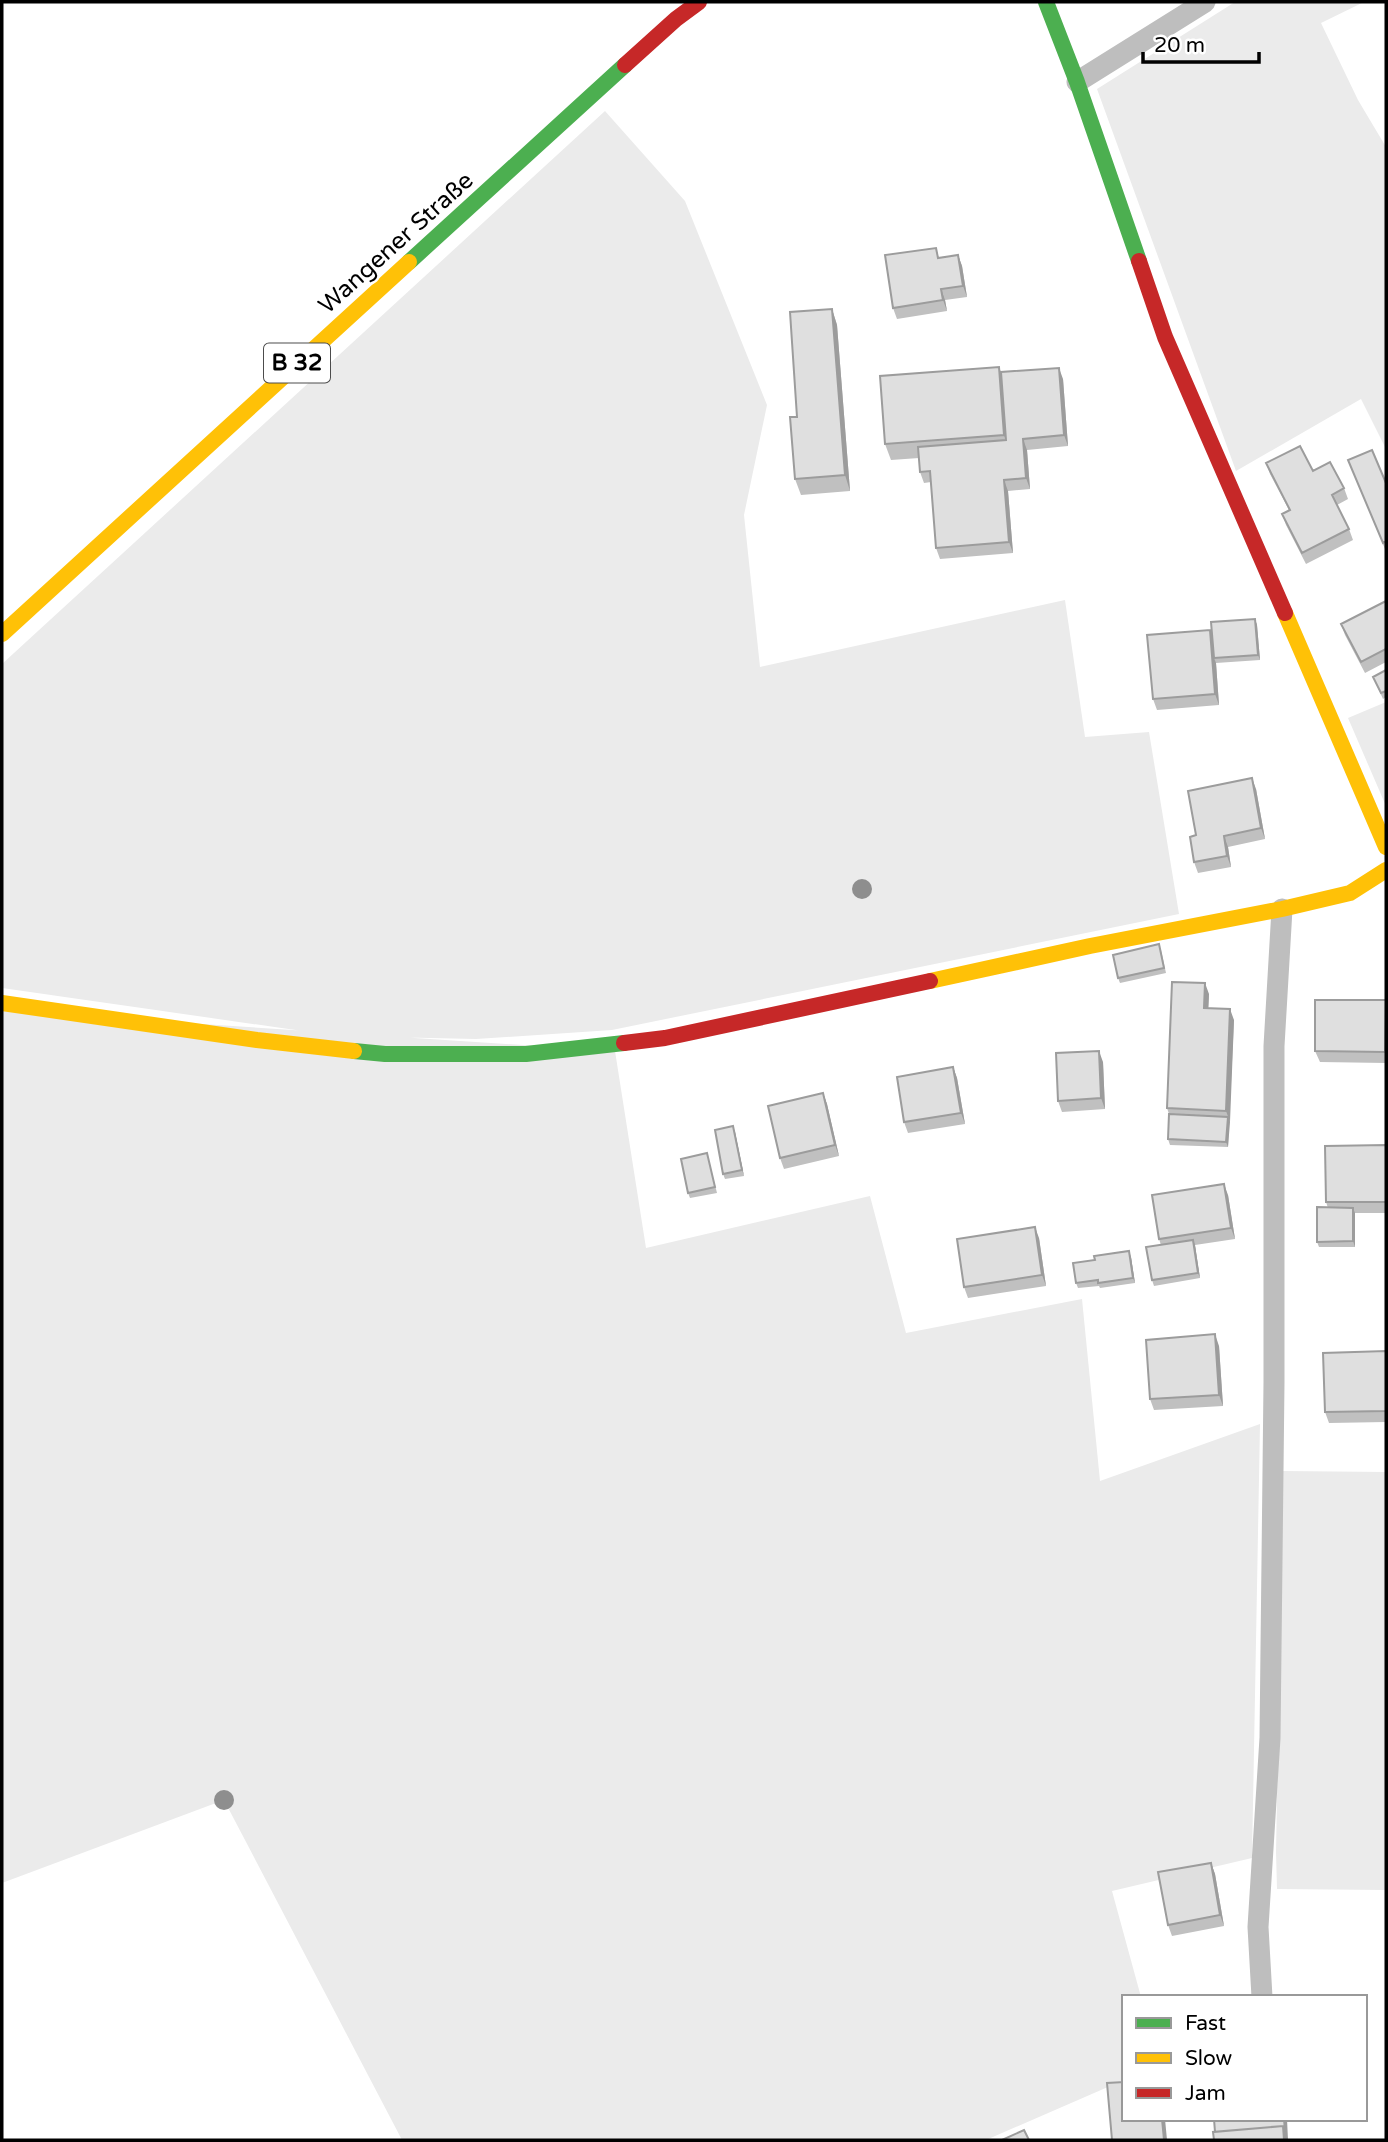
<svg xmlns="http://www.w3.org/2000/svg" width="1388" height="2142" font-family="'Varela Round',sans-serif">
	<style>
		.green { fill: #ebebeb }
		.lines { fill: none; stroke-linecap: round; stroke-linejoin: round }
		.lane { stroke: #bebebe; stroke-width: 21 }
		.fast { stroke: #4caf50; stroke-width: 16 }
		.slow { stroke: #ffc107; stroke-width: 16 }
		.jam { stroke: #c62828; stroke-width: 16 }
		.tree { fill: #8e8e8e }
		.wall { fill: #c0c0c0 }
		.shaded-wall { fill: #9c9c9c }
		.building { fill: #dfdfdf; stroke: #9c9c9c; stroke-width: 2 }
		.labels { text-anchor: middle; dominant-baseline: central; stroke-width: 5; stroke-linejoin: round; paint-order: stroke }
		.shield { fill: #fff; stroke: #4c4c4c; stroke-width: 2 }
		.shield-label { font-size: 23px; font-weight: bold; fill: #000 }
		.street-label { font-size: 24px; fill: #000; stroke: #fff }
	</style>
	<rect width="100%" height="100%" fill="#fff"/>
	<!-- green -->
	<path class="green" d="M1235 2H1364L1321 23 1358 100 1386 147V449L1361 399 1236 471 1097 89Z
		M605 111 685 201 767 405 744 515 760 667 1065 600 1085 737 1149 732 1179 914 612 1030 476 1039 337 1036 2 988V664Z
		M1386 702V806L1348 718Z
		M2 1011 615 1051 646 1248 870 1196 906 1333 1082 1299 1100 1481 1260 1424 1252 1858 1112 1891 1141 1997H1124V2080L986 2140H402L224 1800 2 1883Z
		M1283 1471 1386 1472V1890L1277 1889 1276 1852Z"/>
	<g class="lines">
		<!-- lane -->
		<path class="lane" d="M1077 82 1205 2
			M1262 1997 1258 1927 1270 1738 1274 1382V1046L1282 909"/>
		<!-- fast -->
		<path class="fast" d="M1046 2 1077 82 1139 261
			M409 262 625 65
			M354 1051 385 1054H526L624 1043"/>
		<!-- slow -->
		<path class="slow" d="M1285 613 1386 847
			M2 634 409 262
			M930 981 1090 946 1282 909 1350 893 1386 870
			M2 1003 257 1040 354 1051"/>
		<!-- jam -->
		<path class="jam" d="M625 65 676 19 699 2
			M1139 261 1165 337 1285 613
			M624 1043 665 1038 930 981"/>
	</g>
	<!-- trees -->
	<g class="tree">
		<circle cx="862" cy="889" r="10"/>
		<circle cx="224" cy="1800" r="10"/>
	</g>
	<!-- wall -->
	<path class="wall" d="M958 255 962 266 967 297 945 300 947 311 897 319 893 308 940 258Z
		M832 309 837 325 850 491 801 495 795 479 797 417Z
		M1001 372 1063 379 1068 446 1027 450 1030 489 1008 491 1013 553 940 559 936 548 931 482 924 483 920 472 919 458 891 460 885 444Z
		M1348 460 1386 483V548L1385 549Z
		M1266 463 1313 471 1344 488 1348 499 1337 505 1349 529 1353 540 1306 564 1286 525 1282 514 1289 510 1270 474Z
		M1386 601V662L1365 673 1345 635 1341 624Z
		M1255 619 1257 625 1260 660 1216 663 1219 705 1157 710 1153 699 1212 636Z
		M1386 670V697L1383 699 1373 677Z
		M1256 789 1265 839 1228 847 1231 867 1198 873 1194 862 1196 835Z
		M1161 950 1166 973 1120 983 1118 978Z
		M1209 994 1208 1008 1234 1020 1228 1147 1170 1145 1168 1139 1169 1114 1167 1108Z
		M1386 1002V1063L1320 1062 1315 1051Z
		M1103 1062 1105 1109 1062 1112 1058 1101Z
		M953 1067 957 1078 965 1124 908 1133 904 1122Z
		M823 1093 827 1104 839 1156 784 1169 780 1158Z
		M735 1132 744 1176 725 1179 723 1174Z
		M1386 1145V1213H1354L1355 1247H1319L1317 1242 1328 1208 1326 1202Z
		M707 1153 717 1193 690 1198 688 1193Z
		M1228 1195 1235 1239 1195 1245 1200 1278 1154 1286 1152 1280 1161 1245 1159 1239Z
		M1039 1238 1046 1286 968 1298 964 1287Z
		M1131 1257 1135 1283 1100 1288 1099 1286 1078 1288 1076 1283Z
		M1219 1346 1223 1406 1154 1410 1150 1399Z
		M1386 1351V1422L1329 1423 1325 1412Z
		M1211 1863 1215 1874 1224 1926 1172 1936 1168 1925Z"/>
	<!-- shaded-wall -->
	<path class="shaded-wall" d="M958 255 962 266 967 297 963 286Z
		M941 289 945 300 947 311 943 300Z
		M832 309 837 325 850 491 845 475Z
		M999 367 1005 383 1010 451 1004 435Z
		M1059 368 1063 379 1068 446 1064 435Z
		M1023 439 1027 450 1030 489 1026 478Z
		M1004 480 1008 491 1013 553 1009 542Z
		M1255 619 1257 625 1260 660 1258 655Z
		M1210 630 1214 641V658L1216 663 1219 705 1215 694Z
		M1252 778 1256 789 1265 839 1261 828Z
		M1224 836 1228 847 1231 867 1227 856Z
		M1205 983 1209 994 1208 1019 1204 1008Z
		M1386 1002V1056L1385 1052Z
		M1230 1009 1234 1020 1230 1122 1226 1111Z
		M1099 1051 1103 1062 1105 1109 1101 1098Z
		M953 1067 957 1078 965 1124 961 1113Z
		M823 1093 827 1104 839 1156 835 1145Z
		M1228 1117 1230 1122 1228 1147 1226 1142Z
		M733 1126 735 1132 744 1176 742 1170Z
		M1224 1184 1228 1195 1235 1239 1231 1228Z
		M1353 1208 1355 1213V1247L1353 1241Z
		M1035 1227 1039 1238 1046 1286 1042 1275Z
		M1193 1240 1195 1245 1200 1278 1198 1273Z
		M1129 1251 1131 1257 1135 1283 1133 1278Z
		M1215 1334 1219 1346 1223 1406 1219 1395Z
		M1211 1863 1215 1874 1224 1926 1220 1915Z
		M1162 2119H1165L1167 2140H1164Z
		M1284 2119H1287L1288 2140H1284L1283 2126Z"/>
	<!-- building -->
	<path class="building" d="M936 248 938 258 958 255 963 286 941 289 943 300 893 308 885 255Z
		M832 309 845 475 795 479 790 417H797L790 312Z
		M999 367 1004 435 885 444 880 376Z
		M1059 368 1064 435 1023 439 1026 478 1004 480 1009 542 936 548 930 471 920 472 918 447 1006 440 1001 372Z
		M1300 446 1313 471 1330 462 1344 488 1332 495 1349 529 1302 553 1282 514 1290 510 1266 463Z
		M1372 450 1386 483V541L1383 543 1348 460Z
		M1386 601V649L1361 662 1341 624Z
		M1255 619 1258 655 1214 658 1211 622Z
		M1210 630 1215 694 1153 699 1147 635Z
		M1386 670V691L1381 693 1373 677Z
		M1252 778 1261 828 1224 836 1227 856 1194 862 1190 837 1196 835 1188 791Z
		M1159 944 1164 968 1118 978 1113 955Z
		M1172 982 1205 983 1204 1008 1230 1009 1226 1111 1167 1108Z
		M1315 1000H1386L1385 1052 1315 1051Z
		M1099 1051 1101 1098 1058 1101 1056 1053Z
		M953 1067 961 1113 904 1122 897 1077Z
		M823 1093 835 1145 780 1158 768 1106Z
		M1169 1114 1228 1117 1226 1142 1168 1139Z
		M733 1126 742 1170 723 1174 715 1130Z
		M1386 1145V1202H1326L1325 1146Z
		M707 1153 715 1187 688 1193 681 1159Z
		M1224 1184 1231 1228 1159 1239 1152 1195Z
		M1317 1207 1353 1208V1241L1317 1242Z
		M1035 1227 1042 1275 964 1287 957 1239Z
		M1193 1240 1198 1273 1152 1280 1146 1247Z
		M1129 1251 1133 1278 1098 1283V1280L1076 1283 1073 1263 1095 1260 1094 1256Z
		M1215 1334 1219 1395 1150 1399 1146 1340Z
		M1386 1351V1411L1325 1412 1323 1353Z
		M1211 1863 1220 1915 1168 1925 1158 1872Z
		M1124 2082V2119H1162L1164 2140H1112L1107 2083Z
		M1214 2119H1284L1285 2131 1283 2126 1215 2132Z
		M1283 2126 1284 2140H1214L1213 2132Z
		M1024 2130 1029 2140H1002Z"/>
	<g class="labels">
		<!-- shield labels -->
		<rect class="shield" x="264" y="343.5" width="66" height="39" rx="5"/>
		<g class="shield-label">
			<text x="297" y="363">B 32</text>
		</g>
		<!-- street labels -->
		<g class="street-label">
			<text transform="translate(396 243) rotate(-42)">Wangener Straße</text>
		</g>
	</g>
	<!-- border -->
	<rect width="1388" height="2142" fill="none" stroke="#000000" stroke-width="7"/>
	<!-- legend -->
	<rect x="1122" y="1995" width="245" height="126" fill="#ffffff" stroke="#999999" stroke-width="2"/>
	<rect x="1136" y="2018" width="35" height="10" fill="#4caf50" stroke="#999999" stroke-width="2"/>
	<text x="1185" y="2030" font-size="21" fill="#000000">Fast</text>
	<rect x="1136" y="2053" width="35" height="10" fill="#ffc107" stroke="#999999" stroke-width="2"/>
	<text x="1185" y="2065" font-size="21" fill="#000000">Slow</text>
	<rect x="1136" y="2088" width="35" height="10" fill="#c62828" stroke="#999999" stroke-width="2"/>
	<text x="1185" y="2100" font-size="21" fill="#000000">Jam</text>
	<!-- scale -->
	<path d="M1143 52v10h116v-10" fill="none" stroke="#000000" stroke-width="3.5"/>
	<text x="1154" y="52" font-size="21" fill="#000000" stroke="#ffffff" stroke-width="5" paint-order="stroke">20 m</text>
</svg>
